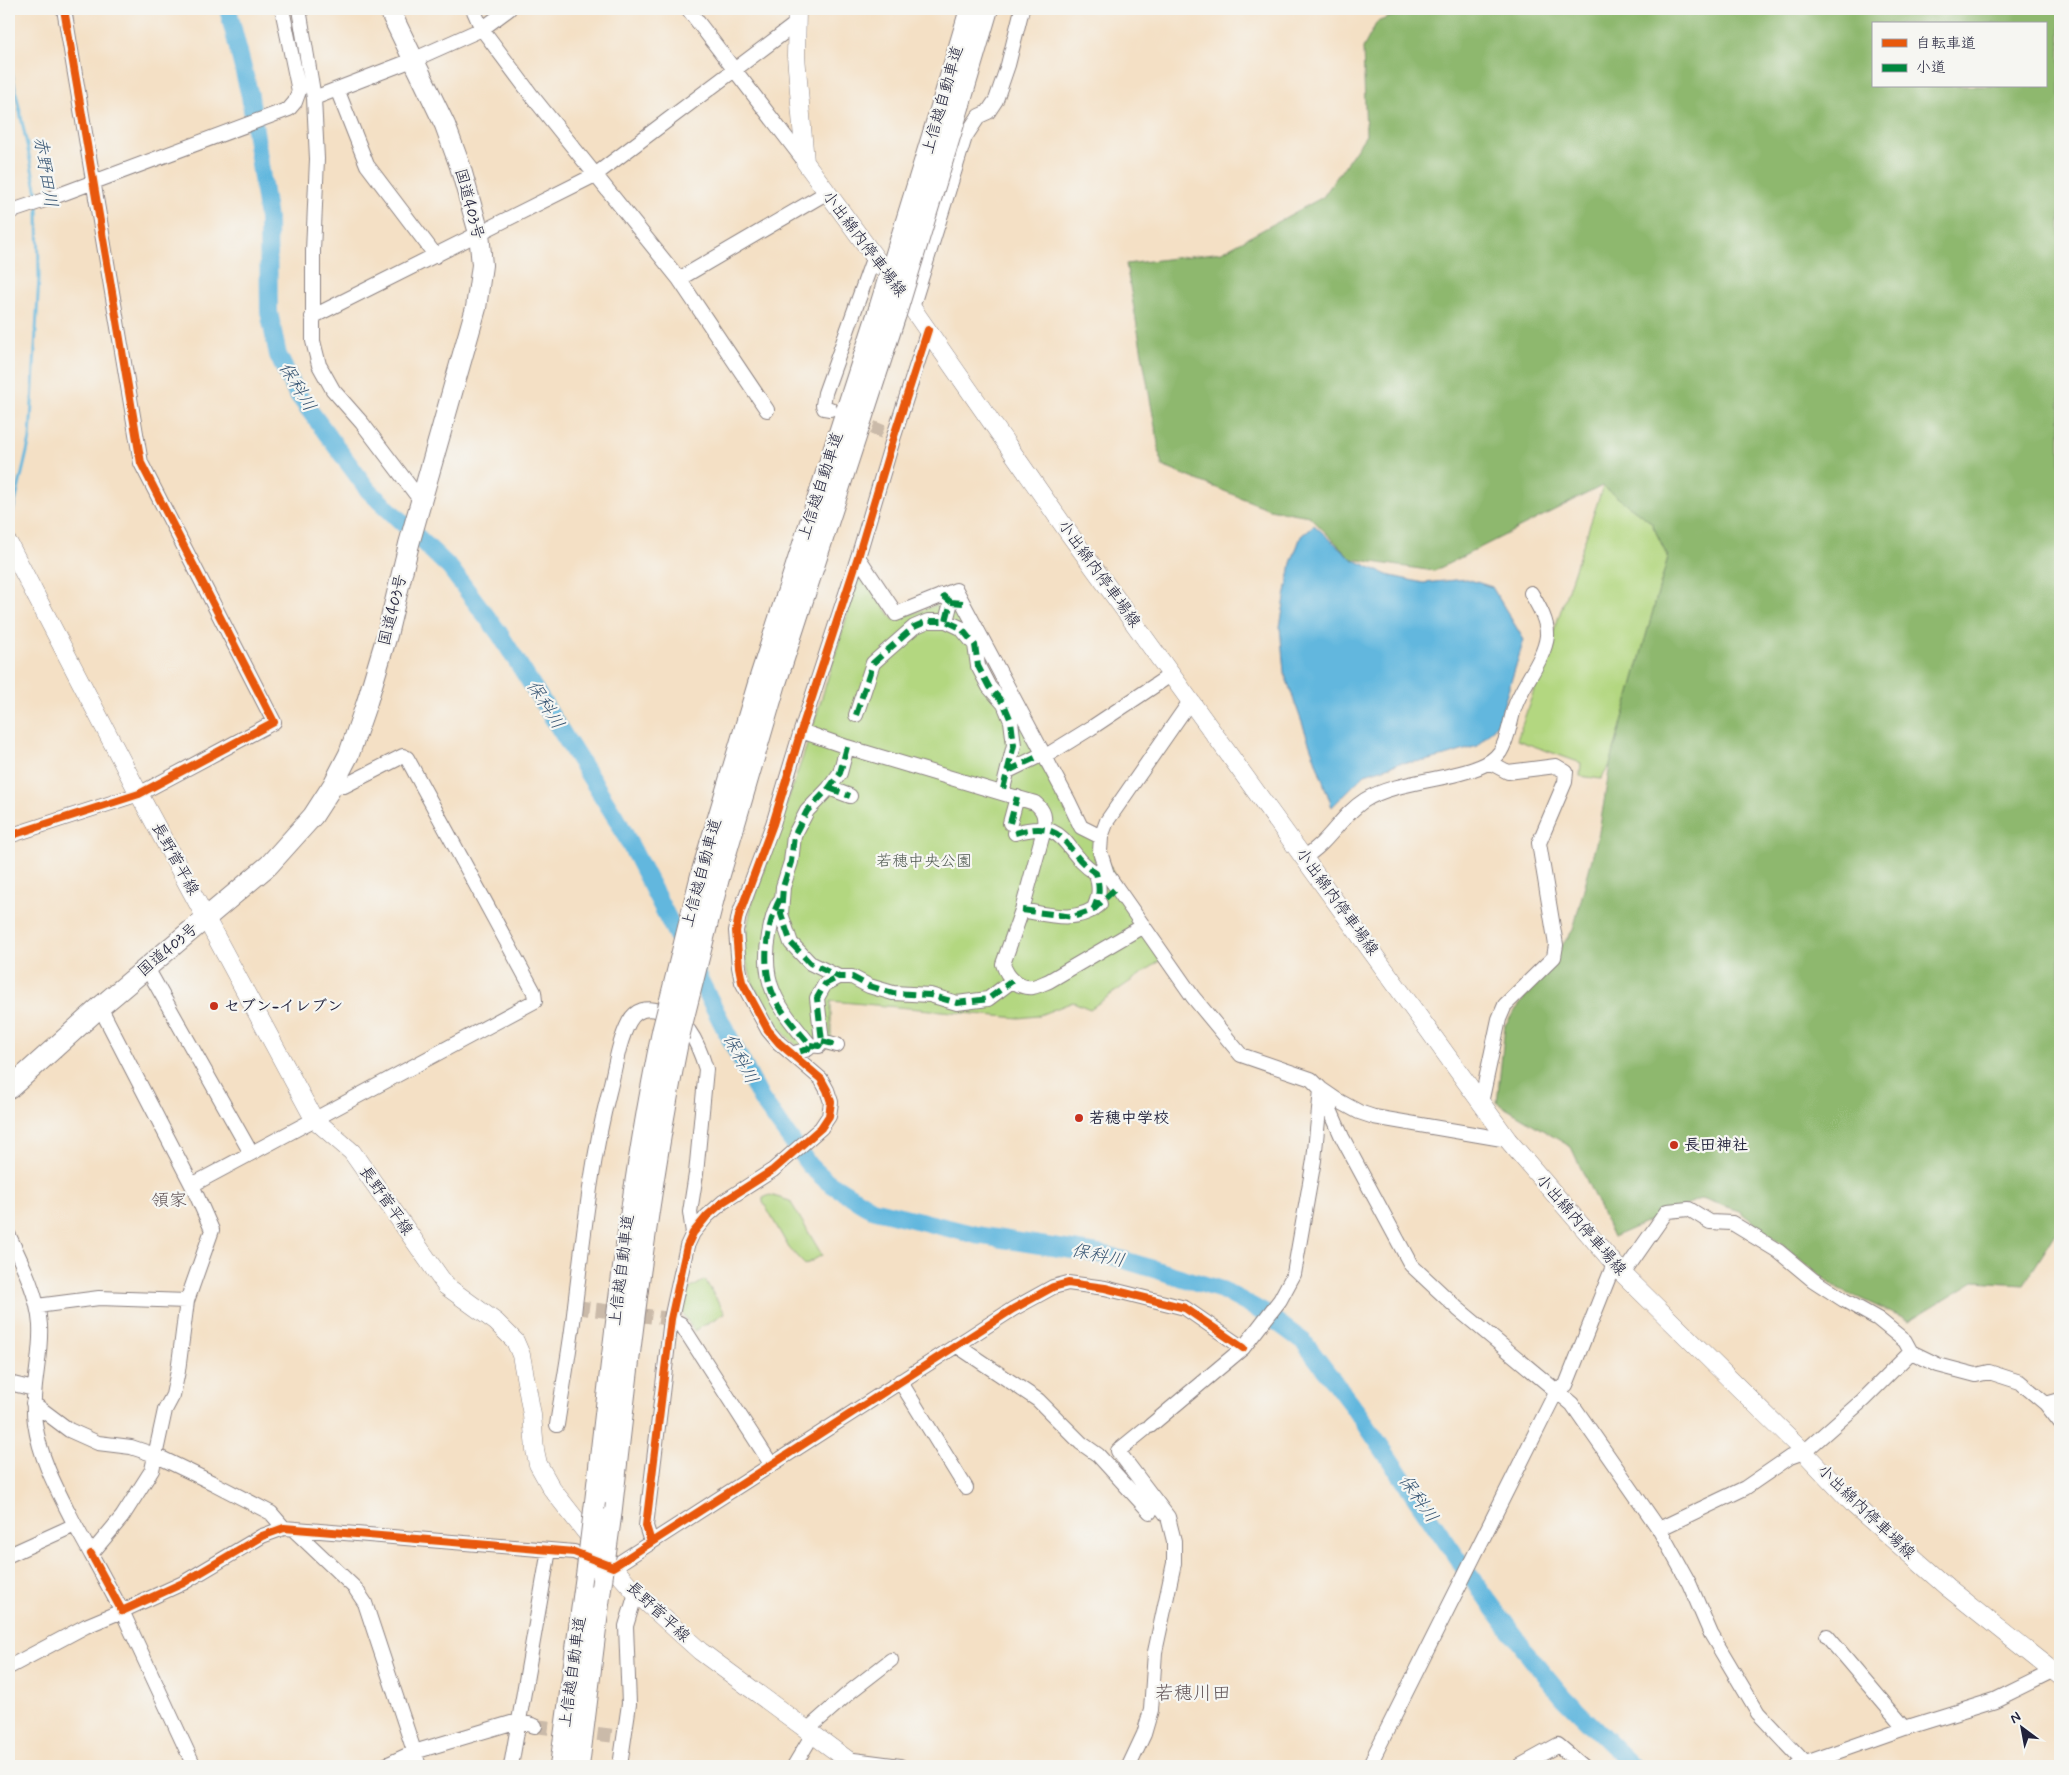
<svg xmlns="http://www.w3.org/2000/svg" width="2069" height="1775" font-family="Mynerve,'Klee One',sans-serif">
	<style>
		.green { fill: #b3d780; stroke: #6a7c5e }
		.forest { fill: #8eb86e; stroke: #586d54; fill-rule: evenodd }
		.water { fill: #62b7de; stroke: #426c8c }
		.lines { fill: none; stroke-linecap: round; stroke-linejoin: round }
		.stream { stroke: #62b7de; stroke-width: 3 }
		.river { stroke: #62b7de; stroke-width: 18 }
		.minor-tunnel { stroke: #cabaa9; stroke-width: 14; stroke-dasharray: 14 7; stroke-linecap: butt }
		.minor-casing { stroke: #8b8180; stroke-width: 16 }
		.major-casing { stroke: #8b8180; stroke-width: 19 }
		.highway-casing { stroke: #8b8180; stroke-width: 22 }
		.minor { stroke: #fff; stroke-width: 14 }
		.major { stroke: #fff; stroke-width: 18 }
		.highway { stroke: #fff; stroke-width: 20 }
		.highway-bridge-casing { stroke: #8b8180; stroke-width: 22; stroke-linecap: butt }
		.highway-bridge { stroke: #fff; stroke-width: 20 }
		.quiet { stroke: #00873e; stroke-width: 6; stroke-dasharray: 12 6; stroke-linecap: butt }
		.cycleway-casing { stroke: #f6f6f2; stroke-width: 11 }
		.cycleway { stroke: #e8590c; stroke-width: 8 }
		.poi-dot { fill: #c8321e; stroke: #f6f6f2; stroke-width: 2 }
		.labels { text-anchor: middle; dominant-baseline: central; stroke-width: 4.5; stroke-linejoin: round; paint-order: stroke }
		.street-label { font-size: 16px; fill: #22223b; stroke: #f6f6f2 }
		.park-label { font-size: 16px; fill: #4e5850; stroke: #f6f6f2 }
		.poi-label { font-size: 16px; font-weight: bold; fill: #22223b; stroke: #f6f6f2; text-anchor: start }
		.water-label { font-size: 18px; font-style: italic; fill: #385674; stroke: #f6f6f2 }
		.neighbourhood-label { font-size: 18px; fill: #64575a; stroke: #f6f6f2 }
		.quarter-label { font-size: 19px; fill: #64575a; stroke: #f6f6f2 }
	</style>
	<rect width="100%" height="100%" fill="#f6f6f2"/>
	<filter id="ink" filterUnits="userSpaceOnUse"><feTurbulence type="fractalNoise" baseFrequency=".02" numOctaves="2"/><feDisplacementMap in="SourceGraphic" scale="10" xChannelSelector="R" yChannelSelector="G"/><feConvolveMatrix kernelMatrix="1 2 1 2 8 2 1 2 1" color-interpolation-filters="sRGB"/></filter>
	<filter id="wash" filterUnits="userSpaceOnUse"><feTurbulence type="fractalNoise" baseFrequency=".0096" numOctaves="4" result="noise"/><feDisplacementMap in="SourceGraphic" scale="20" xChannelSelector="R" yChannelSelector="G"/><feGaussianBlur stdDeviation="1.12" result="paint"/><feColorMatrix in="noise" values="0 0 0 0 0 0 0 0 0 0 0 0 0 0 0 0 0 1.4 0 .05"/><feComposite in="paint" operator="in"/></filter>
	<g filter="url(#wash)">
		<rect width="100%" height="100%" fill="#f4e0c5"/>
		<!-- green -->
		<path class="green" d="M1603 486 1651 522 1668 557 1610 765 1601 779 1580 776 1581 763 1517 740Z
			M860 574 894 620 942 603 953 597 1071 821 1080 835 1095 839 1160 961 1090 1009 1073 1002 1037 1016 1019 1018 831 1001V1047L797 1046 770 1019 753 984 743 950 751 907 809 739Z
			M770 1195 790 1201 822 1255 805 1265 789 1248 763 1202V1198Z
			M705 1280 725 1313 694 1331 682 1312 686 1291Z"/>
		<!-- forest -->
		<path class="forest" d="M1411 9H2060V1227L2024 1284 1974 1281 1909 1321 1835 1287 1739 1211 1702 1198 1613 1237 1571 1147 1497 1103 1505 1025 1573 930 1599 832 1610 765 1668 557 1651 522 1602 486 1434 571 1352 559 1309 516 1269 509 1162 466 1126 264 1222 252 1323 197 1366 135 1363 48 1377 22ZM1873 24H2045V86H1873Z"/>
		<!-- water -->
		<path class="water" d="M1314 525 1352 559 1387 575 1423 583 1467 579 1492 587 1524 640 1498 723 1477 746 1449 755 1425 761 1400 763 1365 774 1332 807 1284 672 1280 627 1291 563 1301 536Z"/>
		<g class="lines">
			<!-- stream -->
			<path class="stream" d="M9 59 38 198
				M9 529 30 439 39 277 38 207"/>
			<!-- river -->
			<path class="river" d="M228 9 250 96 268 219 269 312 278 355 296 392 368 490 450 568 499 633 618 821 761 1099 809 1165 828 1182 872 1209 976 1235 1111 1256 1222 1290 1266 1314 1304 1342 1360 1416 1464 1568 1530 1657 1564 1698 1633 1766"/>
		</g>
	</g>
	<g filter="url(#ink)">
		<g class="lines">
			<!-- minor-tunnel -->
			<path class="minor-tunnel" d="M853 420 883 432
				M575 1307 671 1319
				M535 1726 614 1736"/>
			<!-- minor casing -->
			<g class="minor-casing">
				<path id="minor" d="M299 9 314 98 317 159 313 251V341L319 365 333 390 362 423 421 501
					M473 9 482 29 532 96 679 279 826 193
					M688 9 805 162
					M337 89 367 165 436 256
					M314 98 415 59 482 29 509 9
					M9 212 51 198 289 109 295 102 299 91 282 9
					M679 279 767 410
					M912 308 965 137 979 116 988 112 996 100 1008 65 1022 9
					M312 317 595 175 798 22
					M830 409 824 408 823 405 825 393 874 256
					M858 557 896 614 956 590 1068 800 1081 827 1101 837
					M942 595 951 602 946 621
					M1191 700 1107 821 1101 837 1100 852 1107 874 1193 997 1241 1055 1311 1079 1321 1089 1337 1100 1359 1112 1374 1117 1508 1140
					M856 715 873 663 914 627 928 621H946L961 628 975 645 978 666 989 687 1004 704 1011 721 1014 745 1002 793
					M801 731 847 747 1035 803C1045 811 1045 817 1044 830L1022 910 1003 964C1007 977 1018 989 1033 987 1038 986 1044 983 1049 981L1143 926
					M847 747 840 773 829 788 807 811 794 836 791 862 783 887 781 914 791 943 810 963 839 977H852L869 986 893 993 930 995 957 1003 988 999 1012 981
					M1044 757 1091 728 1172 674
					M1008 771 1039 756
					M829 788 850 796
					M1010 823 1017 797
					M1015 833C1070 817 1062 853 1096 873 1100 888 1100 896 1093 910
					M9 836 139 794 274 722 141 463 64 9
					M1304 857C1329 843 1341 815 1365 800 1396 781 1445 781 1479 767 1487 764 1495 759 1500 752 1508 740 1510 722 1514 709 1522 684 1544 661 1547 636 1548 621 1538 605 1531 593
					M779 902C773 913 771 923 769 935 760 986 779 1007 810 1045L808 1049 792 1054
					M1022 910C1049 915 1078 924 1100 904
					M147 968 251 1153
					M822 1041 837 1045
					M810 1045 819 1046 822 1041 817 998 825 984 839 977
					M1321 1089 1342 1137 1411 1265 1458 1309 1572 1404 1659 1529 1689 1583 1711 1634 1758 1713 1808 1766
					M1481 1103 1499 1019 1505 1005 1554 957 1556 945 1539 843 1565 782 1566 772 1556 766 1508 772 1489 762
					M192 1185 535 1001 534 992 407 758 403 756 344 786 333 785
					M9 1236C22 1263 38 1295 40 1325 42 1358 30 1390 35 1423 40 1460 59 1493 75 1525
					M1623 1274 1667 1211 1689 1209 1710 1222 1732 1223 1778 1251 1813 1280 1844 1300 1878 1319 1905 1341 1911 1352 1938 1365 1976 1375 1989 1372 2020 1382 2046 1404 2060 1422
					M37 1306 99 1298 187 1301
					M671 1319 681 1324 771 1464
					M956 1345 1038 1400 1081 1443 1098 1455 1150 1512
					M900 1381 966 1488
					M9 1383 34 1389
					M33 1403 69 1430 98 1443 131 1447 155 1455 213 1483 271 1513 284 1528
					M2046 1404 2060 1400
					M557 1425C563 1385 571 1345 575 1305 584 1233 591 1162 609 1092 615 1069 618 1043 629 1022 642 996 676 1015 689 1031 697 1042 702 1056 706 1069L696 1174 690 1212 693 1233
					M1150 1426 1243 1348 1280 1300 1294 1274 1314 1160 1321 1090
					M1659 1529 1745 1488 1790 1457 1804 1452 1863 1400 1911 1352
					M294 1530 355 1588 365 1603 419 1766
					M651 1542 646 1526 671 1319 687 1246 693 1233 707 1216 723 1202 773 1170 821 1128 829 1116 831 1102 827 1090 821 1079 779 1043 768 1030 742 982 739 967 736 931 739 915 773 824 801 731 858 557 894 436 928 330
					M91 1554 122 1611 183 1583 262 1536 284 1528 574 1552 613 1567 1013 1309 1053 1287 1068 1283 1105 1288 1185 1308 1243 1348
					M9 1555 75 1525 91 1554 122 1517 152 1470 165 1410 173 1395 178 1371 187 1301 212 1230 192 1185 100 1007
					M1827 1636 1905 1728
					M9 1667 86 1626 122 1611 194 1766
					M807 1730 851 1691 891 1660
					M846 1759 900 1766
					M384 1766 414 1752 518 1721 535 1726
					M511 1766 549 1550
					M620 1766 629 1704 626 1626 636 1593
					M794 1766 813 1734
					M1129 1766 1144 1734 1151 1710 1155 1652 1174 1563V1541L1168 1517 1118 1451 1145 1429
					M1369 1766 1557 1390 1566 1385 1614 1264
					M1520 1766 1558 1745 1583 1766
					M1797 1766 1905 1728 1995 1700 2060 1668"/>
			</g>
			<!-- major casing -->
			<g class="major-casing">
				<path id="major" d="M797 9 796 56 805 162 912 308 1068 532 1508 1140 1623 1274 1804 1452 1855 1506 1947 1587 2060 1677
					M9 544 139 794 314 1119 352 1152 446 1286 496 1322 515 1341 521 1355 527 1387 532 1415 535 1450 538 1464 552 1489 613 1567 636 1593 700 1651 856 1766"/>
			</g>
			<!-- highway casing -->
			<g class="highway-casing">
				<path id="highway" d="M944 97 970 9
					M960 104 988 9
					M702 871 760 677 879 309
					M719 878 776 683 896 314
					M9 1089 100 1007 269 865 313 816 333 785 349 754 367 702 387 635 409 544 476 308 482 265 479 233 460 166 445 125 389 9
					M595 1502C613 1344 630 1187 662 1032
					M611 1517C629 1356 647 1196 679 1037
					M560 1766 587 1568
					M579 1766 601 1588"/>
			</g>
			<!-- minor -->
			<use href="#minor" class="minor"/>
			<!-- major -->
			<use href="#major" class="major"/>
			<!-- highway -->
			<use href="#highway" class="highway"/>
			<!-- highway-bridge casing -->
			<g class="highway-bridge-casing">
				<path id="highway-bridge" d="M879 309 944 97
					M896 314 960 104
					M662 1032 702 871
					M679 1037 719 878
					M587 1568 595 1502
					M601 1588 611 1517"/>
			</g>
			<!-- highway-bridge -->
			<use href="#highway-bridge" class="highway-bridge"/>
			<!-- quiet -->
			<path class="quiet" d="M942 595 951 602 946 621
				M951 602 963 603
				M856 715 873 663 914 627 928 621H946L961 628 975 645 978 666 989 687 1004 704 1011 721 1014 745 1002 793
				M847 747 840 773 829 788 807 811 794 836 791 862 783 887 781 914 791 943 810 963 839 977H852L869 986 893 993 930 995 957 1003 988 999 1012 981
				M1008 771 1039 756
				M829 788 850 796
				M1010 823 1017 797
				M1015 833C1070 817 1062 853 1096 873 1100 888 1100 896 1093 910
				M780 899C766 925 761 966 773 994 781 1013 797 1029 810 1045L808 1049 792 1054
				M1022 910 1073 917 1093 910 1116 888
				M822 1041 837 1045
				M810 1045 819 1046 822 1041 817 998 825 984 839 977"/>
			<!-- cycleway casing -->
			<g class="cycleway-casing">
				<path id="cycleway" d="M9 836 139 794 274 722 141 463 64 9
					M651 1542 646 1526 671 1319 687 1246 693 1233 707 1216 723 1202 773 1170 821 1128 829 1116 831 1102 827 1090 821 1079 779 1043 768 1030 742 982 739 967 736 931 739 915 773 824 801 731 858 557 894 436 928 330
					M91 1554 122 1611 183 1583 262 1536 284 1528 574 1552 613 1567 1013 1309 1053 1287 1068 1283 1105 1288 1185 1308 1243 1348"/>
			</g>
			<!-- cycleway -->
			<use href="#cycleway" class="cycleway"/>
		</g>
	</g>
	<!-- markers -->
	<g class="poi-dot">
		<circle cx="214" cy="1006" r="5"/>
		<circle cx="1079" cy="1118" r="5"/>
		<circle cx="1674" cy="1145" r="5"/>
	</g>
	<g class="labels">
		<!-- street labels -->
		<g class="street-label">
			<text transform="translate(943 100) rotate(-74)">上信越自動車道</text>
			<text transform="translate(469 204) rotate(75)">国道403号</text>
			<text transform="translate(864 244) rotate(53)">小出綿内停車場線</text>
			<text transform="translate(821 486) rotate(-72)">上信越自動車道</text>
			<text transform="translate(1099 574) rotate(54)">小出綿内停車場線</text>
			<text transform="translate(393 610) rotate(-76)">国道403号</text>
			<text transform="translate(175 859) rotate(61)">長野菅平線</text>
			<text transform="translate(702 873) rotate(-75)">上信越自動車道</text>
			<text transform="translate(1337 902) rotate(54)">小出綿内停車場線</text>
			<text transform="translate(168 950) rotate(-40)">国道403号</text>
			<text transform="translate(386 1201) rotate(55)">長野菅平線</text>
			<text transform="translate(1581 1225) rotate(49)">小出綿内停車場線</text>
			<text transform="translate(622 1270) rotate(-83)">上信越自動車道</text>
			<text transform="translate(1866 1512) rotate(44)">小出綿内停車場線</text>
			<text transform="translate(658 1612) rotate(43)">長野菅平線</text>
			<text transform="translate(573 1672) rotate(-82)">上信越自動車道</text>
		</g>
		<!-- park labels -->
		<g class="park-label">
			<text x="924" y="861">若穂中央公園</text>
		</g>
		<!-- poi labels -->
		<g class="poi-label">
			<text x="224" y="1006">セブン-イレブン</text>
			<text x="1089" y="1118">若穂中学校</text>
			<text x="1684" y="1145">長田神社</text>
		</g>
		<!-- water labels -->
		<g class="water-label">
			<text transform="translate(45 172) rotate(81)">赤野田川</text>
			<text transform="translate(297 387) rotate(59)">保科川</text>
			<text transform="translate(545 705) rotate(58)">保科川</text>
			<text transform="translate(740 1059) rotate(63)">保科川</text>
			<text transform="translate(1098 1256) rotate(12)">保科川</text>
			<text transform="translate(1418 1499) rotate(55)">保科川</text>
		</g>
		<!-- neighbourhood labels -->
		<g class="neighbourhood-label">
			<text x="169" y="1201">領家</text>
		</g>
		<!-- quarter labels -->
		<g class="quarter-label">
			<text x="1193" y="1693">若穂川田</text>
		</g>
	</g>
	<!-- margin -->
	<rect width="2069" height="1775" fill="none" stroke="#f6f6f2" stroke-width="30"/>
	<!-- legend -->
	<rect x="1872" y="22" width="175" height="65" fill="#f6f6f2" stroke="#a1a1a9"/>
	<rect x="1882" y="39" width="25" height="8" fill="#e8590c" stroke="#a1a1a9"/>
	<text x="1916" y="48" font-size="15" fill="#22223b">自転車道</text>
	<rect x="1882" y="64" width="25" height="8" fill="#00873e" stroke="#a1a1a9"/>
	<text x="1916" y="72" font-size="15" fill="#22223b">小道</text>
	<!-- north arrow -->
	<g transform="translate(2022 1728) rotate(328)" stroke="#f6f6f2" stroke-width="4" paint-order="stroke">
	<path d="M0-4L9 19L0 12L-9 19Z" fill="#22223b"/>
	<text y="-8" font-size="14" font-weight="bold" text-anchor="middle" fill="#22223b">N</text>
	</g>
</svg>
